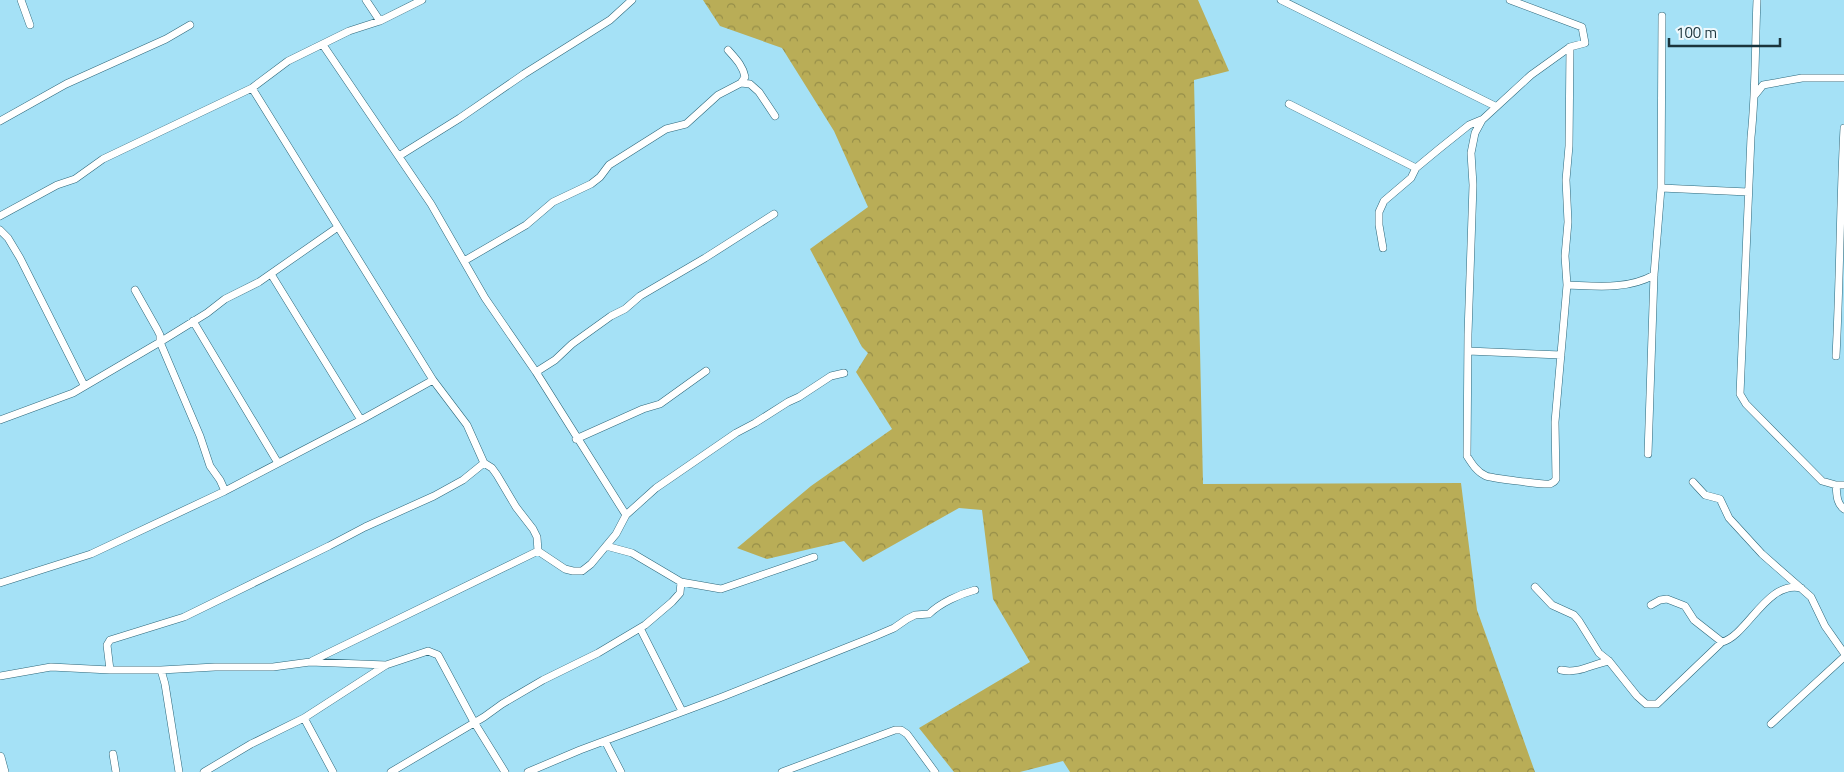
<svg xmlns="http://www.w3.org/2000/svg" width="1844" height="772" font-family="'Titillium Web',sans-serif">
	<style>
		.forest { fill: url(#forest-crowns) }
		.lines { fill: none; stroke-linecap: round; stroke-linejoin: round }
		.minor-casing { stroke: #2d677a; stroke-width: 8 }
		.tertiary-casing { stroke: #2d677a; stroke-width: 10 }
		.minor { stroke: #fff; stroke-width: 7 }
		.tertiary { stroke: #fff; stroke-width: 9 }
	</style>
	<defs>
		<pattern id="forest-crowns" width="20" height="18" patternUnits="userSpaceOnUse" patternTransform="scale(1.25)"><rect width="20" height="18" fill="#b9ad57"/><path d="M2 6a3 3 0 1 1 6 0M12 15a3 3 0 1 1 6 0" fill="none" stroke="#968e49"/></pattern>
	</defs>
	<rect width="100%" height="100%" fill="#a5e1f6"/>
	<!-- forest -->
	<path class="forest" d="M703 0H1198L1229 71 1194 80 1203 484 1461 483 1477 610 1535 772H1070L1063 761 1020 772H954L919 728 1030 662 993 599 982 510 959 508 863 562 844 541 767 559 737 548 811 486 892 429 856 372 868 353 862 347 810 249 868 207 834 131 782 48 720 26Z"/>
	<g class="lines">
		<!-- minor casing -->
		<g class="minor-casing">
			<path id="minor" d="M21 0 30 25
				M366 0 380 21
				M1281 0 1495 106
				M1510 0 1582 27 1585 43 1570 47 1531 75 1482 120 1475 133 1471 153 1473 185 1468 334 1467 456C1472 464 1477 472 1486 476 1491 478 1545 485 1550 484 1554 482 1554 482 1556 479L1555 422 1567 285 1565 256 1568 222 1566 180 1569 146 1570 47
				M1757 0C1755 46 1756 91 1751 137L1740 394 1746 404 1822 481 1836 485
				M323 45 431 204 485 298 536 372 626 515
				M728 50C736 59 743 66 745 77L741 83
				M252 88 433 380 467 425 484 463 492 468 497 475 516 507 533 529 537 537 538 551 565 569 573 571H582L591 564 616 534 626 515 656 488 736 433 755 423 788 402 799 397 831 376 844 373
				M1755 95 1763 85 1802 78H1844
				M1289 104 1416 168
				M0 121 66 84 166 39 190 25
				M399 156 460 118 524 74 610 20 632 0
				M1661 188 1748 192
				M0 216 57 185 75 179 103 159 252 88 288 61 349 31 380 21 422 0
				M0 230 8 238 20 258 84 385
				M1383 248 1379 225V212L1384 201 1411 178 1416 168 1439 149 1469 125 1481 120
				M464 261 526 225 553 202 591 184 600 177 609 165 666 129 686 124 718 95 741 83 750 84 759 92 775 116
				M271 274 361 420
				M1567 285C1596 286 1627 290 1654 275
				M135 290 157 329 160 335V342L200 436 210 466 220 480 225 491
				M193 321 278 463
				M1468 351 1561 355
				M1836 356C1840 280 1840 204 1844 128
				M536 372 555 360 572 344 611 316 625 309 640 296 705 258 774 214
				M0 420 73 393 160 342 207 313 225 299 259 282 338 227
				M576 439 643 409 660 404 706 371
				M1648 454 1654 275 1661 188 1662 16
				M1693 482 1705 495 1720 499 1729 518 1762 554 1811 597 1825 626 1844 653
				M1844 485H1836C1837 494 1836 503 1844 509
				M606 546 632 553 681 582 721 589 814 557
				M0 583 91 554 225 491 361 420 433 380
				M1535 587 1552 605 1574 615 1579 621 1599 653 1609 661 1637 696 1646 704H1657L1722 642C1747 636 1767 580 1801 588
				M1651 605 1660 600 1667 599 1685 606 1694 620 1722 642
				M640 628 682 711
				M312 661 538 551
				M110 670 107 645 110 640 184 617 329 546 365 527 434 496 463 480 484 463
				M161 670 165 684 179 772
				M1561 670C1579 674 1592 664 1609 661
				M0 676 51 667 110 670H161L215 667H273L310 662 386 665
				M304 718 333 772
				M1771 724 1844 657
				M605 741 621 772
				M113 754 116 772
				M204 772 251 744 304 718 386 665 428 651 438 655 474 722 505 772
				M391 772 484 717 502 704 543 680 598 653 645 625 672 602 680 593 681 582
				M528 772 580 750 722 697 873 637 894 628 907 619 915 615 929 614C940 603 960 594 975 590
				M782 772 895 730H901L907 734 935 772"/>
		</g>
		<!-- tertiary casing -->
		<g class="tertiary-casing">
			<path id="tertiary" d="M0 757 4 772"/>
		</g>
		<!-- minor -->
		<use href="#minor" class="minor"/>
		<!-- tertiary -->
		<use href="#tertiary" class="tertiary"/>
	</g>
	<!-- scale -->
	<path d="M1669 38v8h111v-8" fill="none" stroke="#1b343c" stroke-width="2.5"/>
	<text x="1676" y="38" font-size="15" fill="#1b343c" stroke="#eef9fd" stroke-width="4" paint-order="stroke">100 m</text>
</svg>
